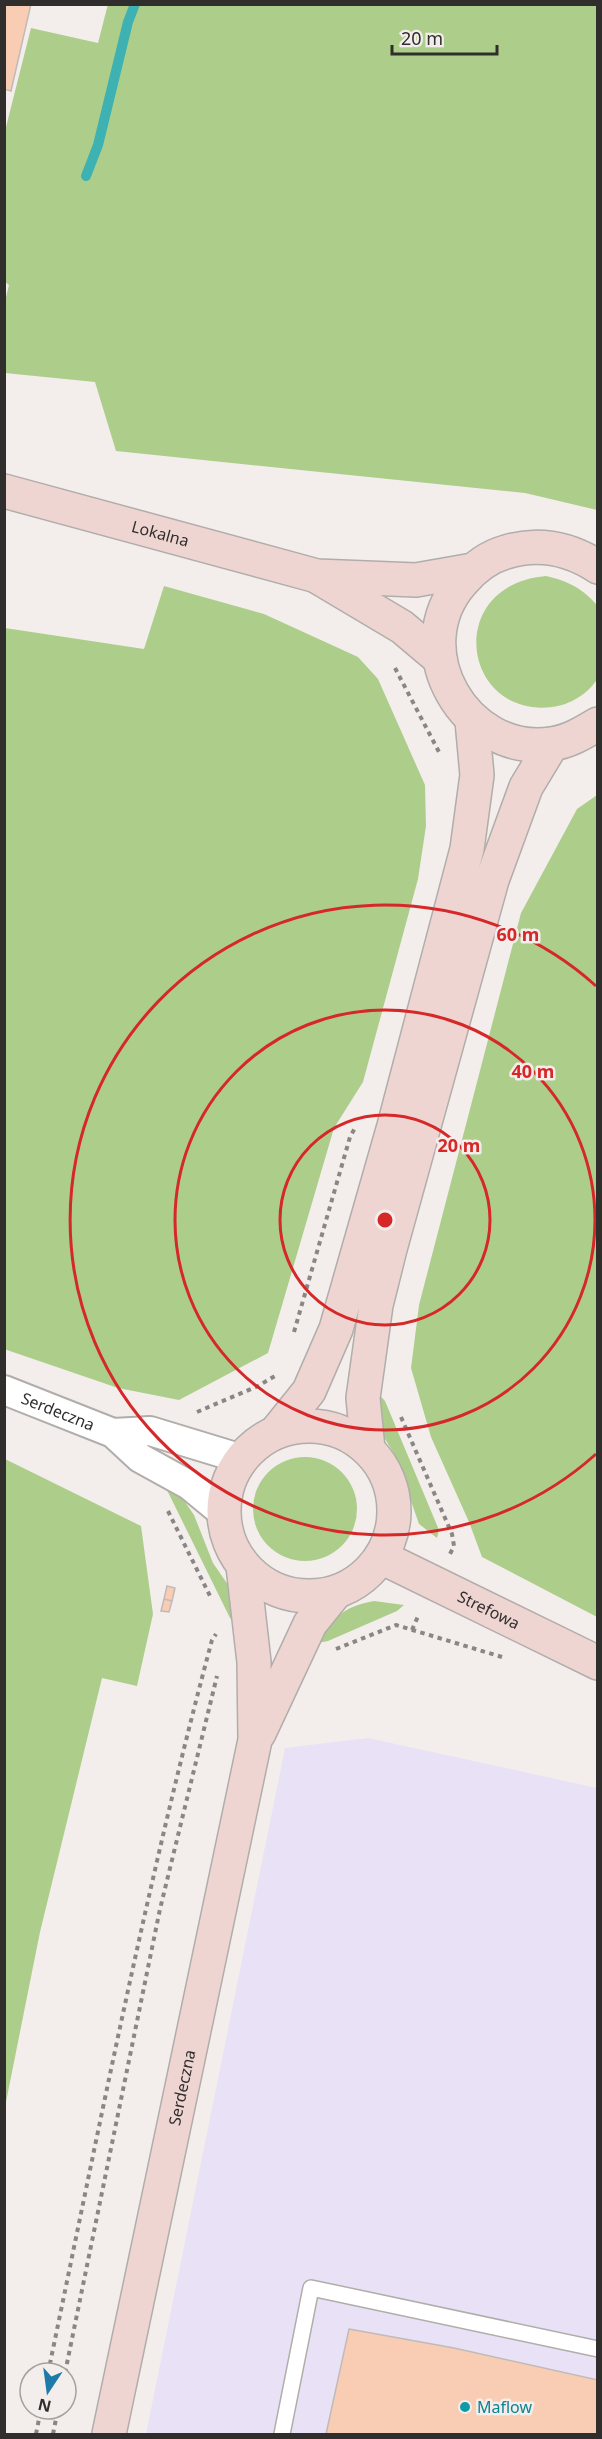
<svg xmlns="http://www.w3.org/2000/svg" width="602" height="2439" font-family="'Noto Sans',sans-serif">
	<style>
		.industrial { fill: #e9e1f6 }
		.green { fill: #adce8b }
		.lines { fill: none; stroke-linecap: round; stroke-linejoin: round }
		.stream { stroke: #3eb1b2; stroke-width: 10 }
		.building { fill: #f8cdb3; stroke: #c0bbb8; stroke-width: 1.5 }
		.lane-casing { stroke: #b1adaa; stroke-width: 18 }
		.street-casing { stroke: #b1adaa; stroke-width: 32 }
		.secondary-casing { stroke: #b1adaa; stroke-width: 36 }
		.path { stroke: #898684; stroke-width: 4; stroke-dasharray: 4.5 4.5; stroke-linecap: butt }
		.lane { stroke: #fff; stroke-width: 15 }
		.street { stroke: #fff; stroke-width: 28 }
		.secondary { stroke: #eed5d2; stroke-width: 33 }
		.ring { fill: none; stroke: #d62828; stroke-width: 3 }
		.culture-dot { fill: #0f9aa8; stroke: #f3eeeb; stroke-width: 2 }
		.labels { text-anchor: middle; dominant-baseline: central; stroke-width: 5; stroke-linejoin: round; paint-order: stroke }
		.street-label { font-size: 16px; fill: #302e2d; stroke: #f3eeeb }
		.culture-label { font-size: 16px; fill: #0d838f; stroke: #f3eeeb; text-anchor: start }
		.centre { fill: #d62828; stroke: #f3eeeb; stroke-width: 3 }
		.ring-label { font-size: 18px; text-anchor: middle; font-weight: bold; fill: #d62828; stroke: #f3eeeb; stroke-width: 5; stroke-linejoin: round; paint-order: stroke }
	</style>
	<rect width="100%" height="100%" fill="#f3eeeb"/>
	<!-- industrial -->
	<path class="industrial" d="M368 1738 597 1788V2434H146L285 1748Z"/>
	<!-- green -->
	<path class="green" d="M108 4 597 5V510L525 493 116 451 95 382 5 373V301L9 285 4 281 5 131 31 28 98 43Z
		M546 576C568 581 582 588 597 605L598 678C588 694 570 705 552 707 462 718 443 585 546 576Z
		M164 586 264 614 358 657 378 679 425 785 426 826 418 879 363 1082 334 1128 268 1353 179 1400 118 1388 4 1349 5 628 144 649Z
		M597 795V1617L482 1557 469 1522 431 1437 411 1368 419 1305 521 913 577 809Z
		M377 1392 385 1401 439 1530 437 1538 419 1524 395 1455 380 1431Z
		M253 1509a52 52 0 1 1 104 0a52 52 0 1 1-104 0Z
		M5 1459 141 1526 153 1614 137 1686 102 1678 40 1932 5 2107Z
		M165 1486 183 1499 194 1515 213 1563 233 1592 239 1629 230 1618Z
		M374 1601 404 1605 397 1611 328 1641 313 1644C333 1619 341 1607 374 1601Z"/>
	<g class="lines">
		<!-- stream -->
		<path class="stream" d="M86 176 98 145 128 22 135 4"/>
	</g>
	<!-- building -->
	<path class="building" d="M4 4H31L11 91 4 89Z
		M167 1586 175 1588 172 1601 164 1599Z
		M164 1599 172 1601 169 1612 161 1611Z
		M349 2329 454 2348 598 2380V2434H326Z"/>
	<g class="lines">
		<!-- lane casing -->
		<g class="lane-casing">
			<path id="lane" d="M282 2434 311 2288 598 2349"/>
		</g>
		<!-- street casing -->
		<g class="street-casing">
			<g id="street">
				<path id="s1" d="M4 1390 113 1433 140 1458 189 1485 223 1513"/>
				<path d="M113 1433 150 1431 242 1459"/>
			</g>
		</g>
		<!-- secondary casing -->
		<g class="secondary-casing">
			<g id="secondary">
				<path id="s2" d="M4 491 317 576 416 580 473 570"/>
				<path d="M598 567C569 548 539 542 506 552 488 557 474 568 462 582 403 649 465 756 551 744 568 742 583 733 598 724"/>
				<path d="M318 577 402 627 440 659"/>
				<circle cx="309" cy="1511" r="85"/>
				<path d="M276 1432 309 1391 336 1329 394 1126 467 849 477 775 472 721"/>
				<path d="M368 1449 363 1398 376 1305 390 1249 492 880 526 787 552 744"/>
				<path id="s3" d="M381 1557 598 1663"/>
				<path d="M259 1733 310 1624 335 1593"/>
				<path id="s4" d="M109 2434 255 1740 254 1662 243 1566"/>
			</g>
		</g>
		<!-- path -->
		<path class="path" d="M395 668 439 752
			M294 1332 350 1137 356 1126
			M197 1412 258 1386 275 1376
			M401 1417 452 1534 454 1546 450 1554
			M168 1511 210 1596
			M412 1630 419 1614
			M336 1649 396 1625 502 1657
			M48 2373C99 2128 147 1882 212 1640L216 1634
			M65 2373 160 1909 217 1676
			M36 2434 41 2409
			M53 2434 58 2409"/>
		<!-- lane -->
		<use href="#lane" class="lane"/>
		<!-- street -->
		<use href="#street" class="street"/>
		<!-- secondary -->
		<use href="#secondary" class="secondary"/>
	</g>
	<!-- distance rings -->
	<g class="ring">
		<circle cx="385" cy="1220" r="105"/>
		<circle cx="385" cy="1220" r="210"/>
		<path d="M596 1454A315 315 0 1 1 596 986"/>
	</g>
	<!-- markers -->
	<circle class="culture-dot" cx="465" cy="2407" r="6"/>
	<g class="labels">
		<!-- street labels -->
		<g class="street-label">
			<text stroke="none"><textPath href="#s2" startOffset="162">Lokalna</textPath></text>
			<text stroke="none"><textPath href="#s1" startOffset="58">Serdeczna</textPath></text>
			<text stroke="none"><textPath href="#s3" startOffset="120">Strefowa</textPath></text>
			<text stroke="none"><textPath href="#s4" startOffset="354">Serdeczna</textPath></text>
		</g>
		<!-- culture labels -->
		<g class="culture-label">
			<text x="477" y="2407">Maflow</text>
		</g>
	</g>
	<circle cx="385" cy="1220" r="9" class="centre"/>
	<g class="ring-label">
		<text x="518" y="941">60 m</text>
		<text x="533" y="1078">40 m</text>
		<text x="459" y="1152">20 m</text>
	</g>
	<!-- border -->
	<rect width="602" height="2439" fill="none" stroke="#302e2d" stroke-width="12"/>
	<!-- north arrow -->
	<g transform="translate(48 2391) rotate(193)"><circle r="28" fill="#f3eeeb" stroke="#a5a19f" stroke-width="1.5"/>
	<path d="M0-4.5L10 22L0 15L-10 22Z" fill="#1e7aa8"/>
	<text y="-9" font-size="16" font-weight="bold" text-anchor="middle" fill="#302e2d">N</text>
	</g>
	<!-- scale -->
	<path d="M392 45v9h105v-9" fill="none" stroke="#302e2d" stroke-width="3"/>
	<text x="401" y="45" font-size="18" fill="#302e2d" stroke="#f3eeeb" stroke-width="4.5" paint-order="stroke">20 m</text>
</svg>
